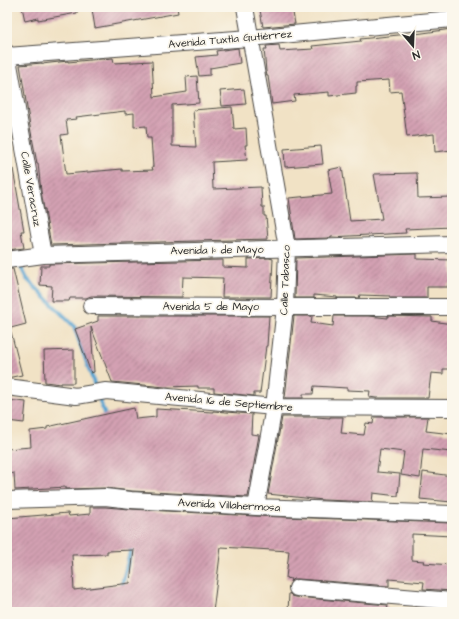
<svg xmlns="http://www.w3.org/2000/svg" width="459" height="619" font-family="'Architects Daughter',sans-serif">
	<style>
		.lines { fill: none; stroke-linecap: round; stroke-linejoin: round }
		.stream { stroke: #59a4d1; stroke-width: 4 }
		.building { fill: url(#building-hatch); fill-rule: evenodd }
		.street-casing { stroke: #494642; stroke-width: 18 }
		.street { stroke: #fff; stroke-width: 16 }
		.labels { text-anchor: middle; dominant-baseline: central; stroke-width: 3.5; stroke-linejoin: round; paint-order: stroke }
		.street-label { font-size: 11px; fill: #2b2b2b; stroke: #fbf7ec }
	</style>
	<defs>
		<pattern id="building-hatch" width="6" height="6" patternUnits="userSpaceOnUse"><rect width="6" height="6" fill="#d3a0b2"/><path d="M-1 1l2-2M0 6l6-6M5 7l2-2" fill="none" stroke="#ab8391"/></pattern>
	</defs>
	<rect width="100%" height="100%" fill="#fbf7ec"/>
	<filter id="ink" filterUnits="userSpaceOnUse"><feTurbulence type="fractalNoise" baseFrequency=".025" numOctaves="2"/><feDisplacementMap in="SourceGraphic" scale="8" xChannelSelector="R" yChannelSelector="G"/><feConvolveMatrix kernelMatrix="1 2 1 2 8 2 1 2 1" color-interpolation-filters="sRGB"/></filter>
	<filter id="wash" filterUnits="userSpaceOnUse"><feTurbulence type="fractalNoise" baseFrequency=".012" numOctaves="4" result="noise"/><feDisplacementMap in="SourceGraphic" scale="16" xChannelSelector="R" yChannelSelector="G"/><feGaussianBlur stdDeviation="0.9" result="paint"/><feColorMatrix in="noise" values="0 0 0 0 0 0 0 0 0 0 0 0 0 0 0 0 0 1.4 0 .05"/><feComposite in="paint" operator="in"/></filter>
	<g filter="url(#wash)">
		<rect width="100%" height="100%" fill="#f1e2c5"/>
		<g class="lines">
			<!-- stream -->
			<path class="stream" d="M19 263 27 279 74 326 96 389
				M98 395 106 419
				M121 589 132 545"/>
		</g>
		<g id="blocks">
			<!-- building -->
			<path class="building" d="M22 7H77V13L38 20V18L25 21Z
				M102 7H177L178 13 95 28 92 9Z
				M274 7H292L295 24 263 27 260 10Z
				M452 29V150L435 152 434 134 407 137 401 91 390 92 389 80 357 82V86H356V93L329 96V92L294 95 295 101 272 104 268 76H267L266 71 264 49H267L266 46 279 45 280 51 313 49 312 46 361 41 360 39 408 34V35Z
				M238 48 240 63 210 68V75L199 76 196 57 217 55 216 51Z
				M113 58 114 63 152 61 154 97 187 92 186 77 197 76 199 103 172 105V146L196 147 193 110 232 107 234 129 246 128 247 145H245L247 160 212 162 213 189 261 187 262 207H264V216H266L268 239 51 245 46 217 45 209H44L41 191 38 163H37L31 132 20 65 42 63V64L68 61V62ZM125 111V114L134 113V127L146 126 147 138H151L153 167H152L153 170 122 171V169L66 174 61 135 68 134 66 120 77 119 76 117Z
				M244 89 246 104 222 106 220 91Z
				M321 146 323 164 285 167 284 149Z
				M342 167 350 221 382 219 374 174 417 173 418 198 452 197V227L405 229 406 233 331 237V238L295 239 289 198 332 194 328 170Z
				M13 169 24 231H21L24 248 7 250V170Z
				M417 254V259L452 260V284H448V287H427V298H390V296L360 295 359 298H337V297L314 295V298H295L296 258Z
				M269 258 273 259 271 297H222L223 278 183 277 182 297 91 296 86 298H70L69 301H51L52 286 40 285 41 266H49V264L223 260V267L248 268V259Z
				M7 269H13L26 324 7 329Z
				M98 316H269L267 346H266L260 393H254V396L214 392V388H198V386L165 387 112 382 91 327 94 372 91 373 75 329 98 321Z
				M294 316H312L311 323 333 326 334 316H368L388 318V316L432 317V321L452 324V369H443V374L431 373 428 398H376L369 397 370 391 347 390V388L314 386 313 394H303V398H285Z
				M11 332 22 375 7 378V333Z
				M74 350V383H61V384L45 382 44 351Z
				M7 400 26 402 24 423 7 421Z
				M134 408 136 419 156 417V409L213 412V411L252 414 251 434 259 435 248 497 132 491 105 488 66 489V487L15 490 14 473 7 474V449L31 447 30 431 47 429V427Z
				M282 417H316L330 418V417H343L341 433 364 435 366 423 373 424 374 417H428L426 431 452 434V452L423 449 420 478 401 475 404 452 380 449 377 472 400 474 398 496 373 493 372 502 323 500 268 494Z
				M423 472 452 476V502L420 499Z
				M90 507H105L130 509 255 516 452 523V536L412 534V560L424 561 423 563 452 565V591L423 589 424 582 389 579V586L298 579H293L290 582 291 579 286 578 289 551 221 547 213 612H7V518L68 513 69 516 90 514ZM134 550 130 583 74 590 72 555 107 554V551Z
				M289 593 292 596 296 597 388 605 387 612H288Z
				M422 608 452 610V612H421Z"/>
		</g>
	</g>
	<g filter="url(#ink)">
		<use href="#blocks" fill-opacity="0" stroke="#494642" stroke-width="1"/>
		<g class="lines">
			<!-- street casing -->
			<g class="street-casing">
				<path id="street" d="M245 7 287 248 285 307 274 407 256 507
					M7 53 43 255
					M7 56 250 38 452 19
					M7 260 43 255 452 244
					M91 306 285 307H452
					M7 387 76 396 106 391 274 407 452 408
					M7 500 105 497 131 500 256 507 452 514
					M297 588 452 601"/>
			</g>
			<!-- street -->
			<use href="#street" class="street"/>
		</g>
	</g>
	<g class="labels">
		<!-- street labels -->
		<g class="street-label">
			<text transform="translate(230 39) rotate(-5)">Avenida Tuxtla Gutiérrez</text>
			<text transform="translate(31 189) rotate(80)">Calle Veracruz</text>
			<text transform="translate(217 250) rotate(-1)">Avenida 1º de Mayo</text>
			<text transform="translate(285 280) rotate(-88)">Calle Tabasco</text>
			<text x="211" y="306">Avenida 5 de Mayo</text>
			<text transform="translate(229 402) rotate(5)">Avenida 16 de Septiembre</text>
			<text transform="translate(229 505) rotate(3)">Avenida Villahermosa</text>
		</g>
	</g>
	<!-- margin -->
	<rect width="459" height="619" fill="none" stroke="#fbf7ec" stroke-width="24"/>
	<!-- north arrow -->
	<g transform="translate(413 46) rotate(161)" stroke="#fbf7ec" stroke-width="3" paint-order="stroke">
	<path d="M0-3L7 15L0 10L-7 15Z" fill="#2b2b2b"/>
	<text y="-6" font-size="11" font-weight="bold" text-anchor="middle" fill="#2b2b2b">N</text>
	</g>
</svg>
